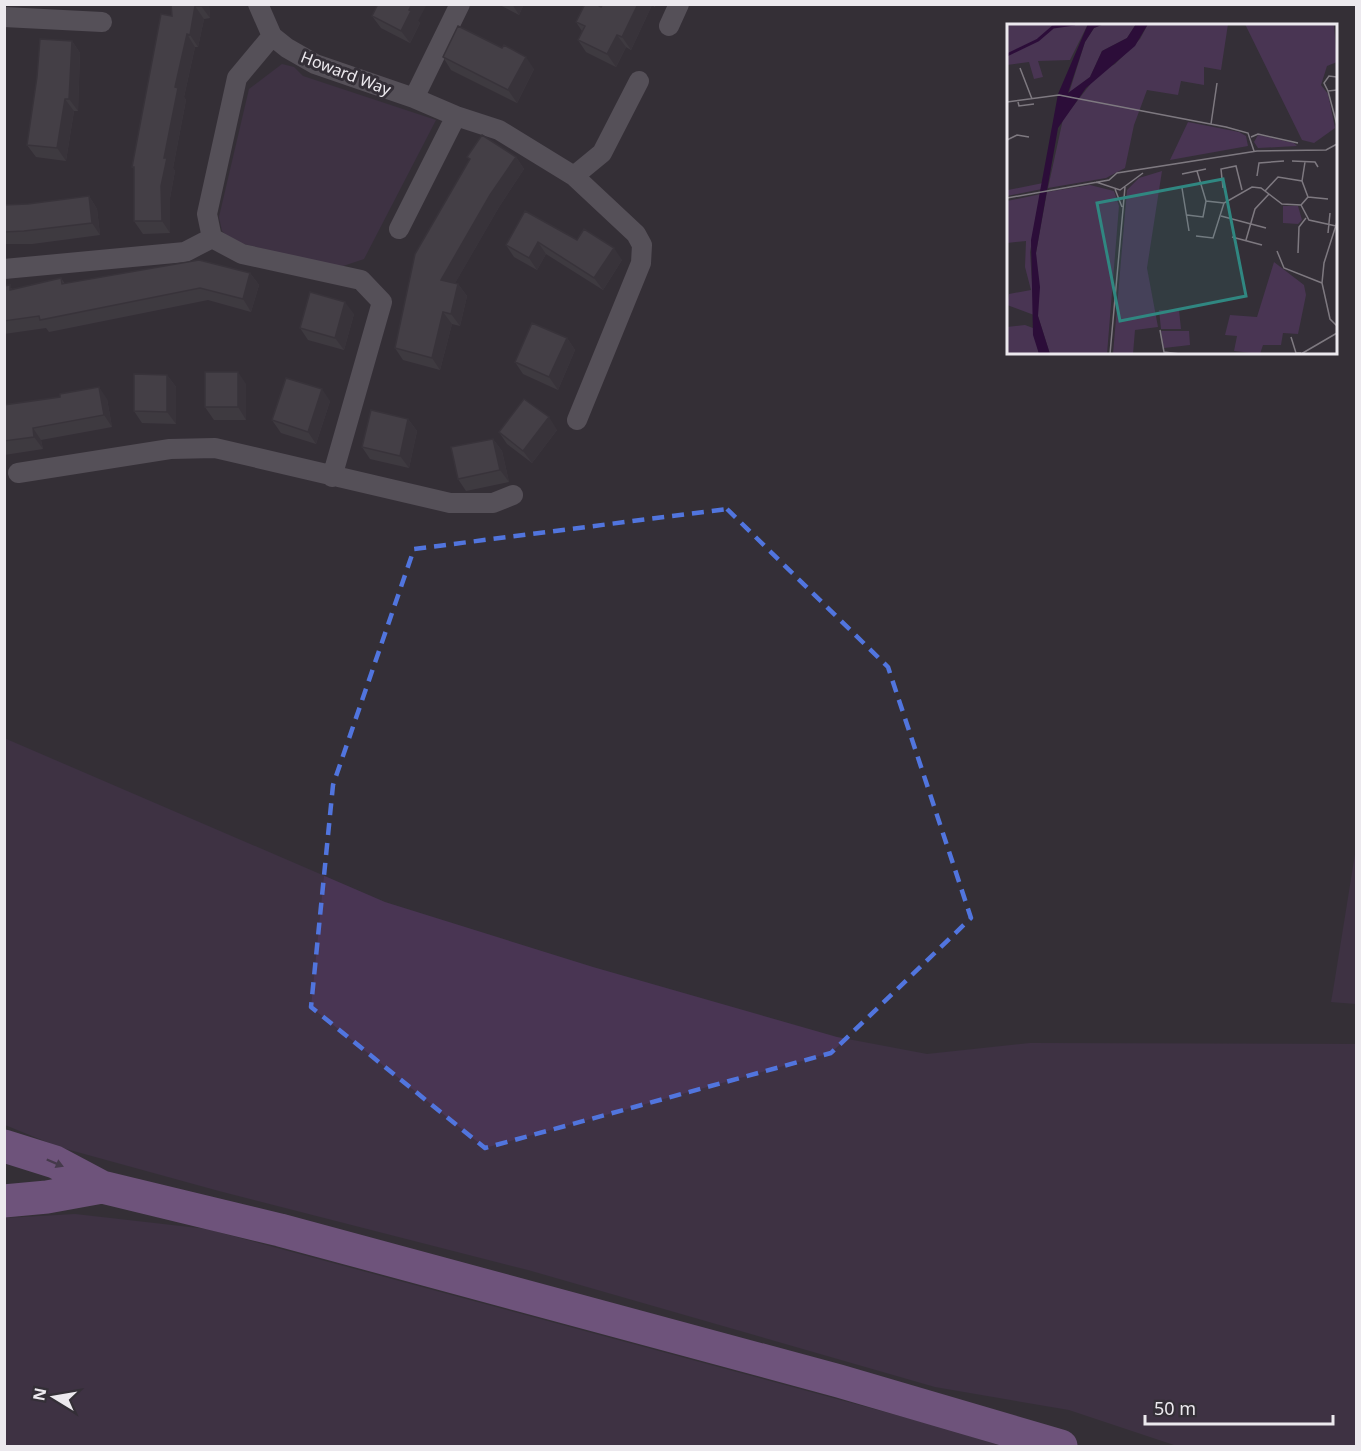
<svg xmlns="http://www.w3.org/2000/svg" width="1361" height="1451" font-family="'Noto Sans',sans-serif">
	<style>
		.green { fill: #493553 }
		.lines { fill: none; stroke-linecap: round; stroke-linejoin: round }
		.street { stroke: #7d7880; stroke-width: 20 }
		.highway { stroke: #b47fce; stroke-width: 33 }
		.wall { fill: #4b474d }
		.shaded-wall { fill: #3d393f }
		.building { fill: #57525a; stroke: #3d393f; stroke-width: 1.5 }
		.oneway { fill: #5a4764 }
		.marked { fill: none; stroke: #5175de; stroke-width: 4.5; stroke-dasharray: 12 8; stroke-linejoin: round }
		.labels { text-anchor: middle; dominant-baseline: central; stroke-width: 6; stroke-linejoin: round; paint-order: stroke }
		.street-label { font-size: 16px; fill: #ece9ee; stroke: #342f37 }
		.inset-river { fill: none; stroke: #2c0d39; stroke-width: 3 }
		.inset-road { fill: none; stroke: #7e7980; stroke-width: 1.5 }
		.view { fill: #308781; fill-opacity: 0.15; stroke: #308781; stroke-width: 3 }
		.inset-edge { fill: none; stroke: #ece9ee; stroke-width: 3 }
	</style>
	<rect width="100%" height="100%" fill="#342f37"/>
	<!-- green -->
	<path class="green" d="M282 64 294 67 303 76 436 120 364 259 343 266 327 265 232 241 222 231 219 217 249 89Z
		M4 738 385 902 593 967 837 1037 927 1054 1030 1043 1356 1044V1446H1177L1069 1410 935 1387 528 1270 219 1191 59 1147 5 1125Z
		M1356 848V1004L1331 1002 1333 991Z
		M75 1214 207 1229 948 1429 1001 1446H5V1218Z"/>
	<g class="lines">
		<!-- street -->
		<path class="street" d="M258 4 272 36 287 48 315 64 414 98 456 116 499 130 574 176 636 234 642 245 641 263 577 420
			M4 17 102 22
			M669 26 679 4
			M414 98 460 4
			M574 176 602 153 639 81
			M399 229 456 116
			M212 238 242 254 361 280 382 302 332 477
			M4 269 185 252 212 238 207 214 237 78 272 36
			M18 473 170 449 215 448 450 503H493L513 495"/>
		<!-- highway -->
		<path class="highway" d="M4 1146 55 1162 102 1187 280 1230 839 1381 1061 1446
			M4 1201 47 1197 102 1187"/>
	</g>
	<!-- wall -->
	<path class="wall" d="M171 4H209L210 18 204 19 198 47H195L184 97 186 100 173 168 175 171 170 198V233L143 234 134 221V169L132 167 172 16Z
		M498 4H524L519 15Z
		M603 4H656L655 7 652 5 631 50 626 47 616 67 586 52 578 40 582 31 576 22 601 7Z
		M372 16 418 21 420 23 410 43 381 28Z
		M72 41 80 53 78 111H74L66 161 36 157 27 145Z
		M443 57 534 69 517 103 451 70Z
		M467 157H516L524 169 499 207 455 283 458 284 467 296 460 326 452 324 440 370 403 360 395 348 470 160Z
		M89 196 97 209 100 235 32 244H4V205L28 204Z
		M577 240 622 260 603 290 546 254 537 270 514 257 506 245Z
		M250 273 259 285 251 312 208 300 49 332 46 328 4 334V286L13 289 61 278 65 284Z
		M354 314 344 350 308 340 300 328Z
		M567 338 575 350 558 390 523 374 515 362Z
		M167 375 176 387V424L142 423 134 411Z
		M246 384V420H214L205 407Z
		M107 399 112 427 41 440 43 449 4 455V405Z
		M330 401 316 444 281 433 272 420Z
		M408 419 417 431 409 468 370 459 362 447Z
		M557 430 532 463 507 444 499 432Z
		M493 439 502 451 509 482 466 491 458 479Z"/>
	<!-- shaded-wall -->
	<path class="shaded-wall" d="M201 4H209L210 18 201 6Z
		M412 4H427L418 21 420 23 410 43 401 31Z
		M512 4H524L519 15Z
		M638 4H651L652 5 631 50 622 37Z
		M195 6 204 19 198 47 190 35Z
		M187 34 195 47 184 97 186 100 173 168 175 171 170 198V233L162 221 161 186 164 158 175 87Z
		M617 35 626 47 616 67 607 54Z
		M72 41 80 53 78 111 69 99Z
		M526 57 534 69 517 103 508 90Z
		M65 99 74 111 66 161 57 148Z
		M516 157 524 169 499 207 450 292 441 280 490 195Z
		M89 196 97 209 100 235 92 223Z
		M538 242 546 254 537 270 529 258Z
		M614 248 622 260 603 290 594 278Z
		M250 273 259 285 251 312 243 299Z
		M458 284 467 296 460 326 451 314Z
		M345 302 354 314 344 350 335 338Z
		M443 312 452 324 440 370 432 358Z
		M567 338 575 350 558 390 549 377Z
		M238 372 246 384V420L238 407Z
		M167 375 176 387V424L167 412Z
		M99 387 107 399 112 427 104 415Z
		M322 389 330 401 316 444 308 432Z
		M549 417 557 430 532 463 523 451Z
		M408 419 417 431 409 468 400 456Z
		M33 428 41 440 43 449 34 437Z
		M493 439 502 451 509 482 500 470Z"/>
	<!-- building -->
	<path class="building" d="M171 4H201V6H195L190 35 187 34 175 87 178 88 164 158H167L161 186 162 221H134V167H132L161 14 172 16Z
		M378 4H412L409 10 411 11 401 31 372 16Z
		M585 4H596L601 7 603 4H638L622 37 617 35 607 54 578 40 585 26 576 22Z
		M458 26 502 48 504 45 526 57 508 90 443 57Z
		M40 39 72 41 69 99H65L57 148 27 145 37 77Z
		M482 135 516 157 490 195 441 280 458 284 451 314 443 312 432 358 395 348 415 254 470 159 467 157Z
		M89 196 92 223 24 231 4 232V205L28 204Z
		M525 211 577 240 584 229 614 248 594 278 538 242 529 258 506 245Z
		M199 260 250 273 243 299 200 288 40 320 39 316 4 321V286L10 285V290L61 278 62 284Z
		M310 292 345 302 335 338 300 328Z
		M532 323 567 338 549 377 515 362Z
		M205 372H238V407H205Z
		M134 374 167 375V412L134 411Z
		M286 378 322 389 308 432 272 420Z
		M99 387 104 415 33 428 34 437 4 441V405L60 397V394Z
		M524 399 549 417 523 451 499 432Z
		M371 410 408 419 400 456 362 447Z
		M493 439 500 470 458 479 451 447Z"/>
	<!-- one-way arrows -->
	<defs><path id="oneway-solid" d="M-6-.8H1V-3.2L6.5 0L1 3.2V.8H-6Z" transform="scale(1.5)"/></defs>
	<use class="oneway" href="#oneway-solid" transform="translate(55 1163) rotate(23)"/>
	<!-- marked area -->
	<path d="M0 0H1361V1451H0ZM727 509 888 667 971 918 831 1053 485 1148 311 1007 333 785 414 549Z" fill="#342f37" fill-opacity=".55" fill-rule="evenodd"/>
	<path class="marked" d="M727 509 888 667 971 918 831 1053 485 1148 311 1007 333 785 414 549Z"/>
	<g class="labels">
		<!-- street labels -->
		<g class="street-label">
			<text transform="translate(346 73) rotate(21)">Howard Way</text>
		</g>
	</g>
	<!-- overview -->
	<g transform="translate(1007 24)">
		<rect width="330" height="330" fill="#342f37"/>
		<path d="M0 0H81L63 36 31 37 36 53 27 55 22 38 0 41ZM97 0H129L120 14 95 27 83 53 62 69 78 18 87 4ZM141 0H221L214 46 197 43V61L174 57 171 71 140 66 127 101 118 144 99 154 41 164 56 95 93 48 108 40 133 15ZM238 0H327L330 38 320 42 314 61 321 70 328 104 307 119 295 116ZM181 98 232 108 239 112 241 122 163 136ZM251 111 287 119 290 122 251 124 247 118ZM155 147 140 244 151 303 128 306 126 330H106L120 166 132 154ZM0 150 1 166 36 159 35 165 0 172ZM83 161 107 167 112 182 100 330H43L31 292 29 229 40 168ZM34 170 23 228 27 291 0 281 2 270 24 266 18 243 19 217 0 219V177ZM276 182H291L295 196 291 200 276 199ZM267 238 297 261 299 271 291 310 276 309 274 321H256L253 330 227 327 230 312 218 311 223 291 250 293ZM152 286H172L174 305H154ZM18 301 26 304 32 330H0V303ZM154 307H182L183 321 157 324Z" fill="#493553"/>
		<path d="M81 0H97L87 4 78 18 61 69 83 53 95 27 120 14 129 0H141L128 22 79 64 51 104 29 229 33 263 31 292 43 330H32L26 311 24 216 51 70Z" fill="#2c0d39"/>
		<path class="inset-river" d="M0 31 31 16 46 3 68 0"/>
		<path class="inset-road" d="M13 44 25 75M330 53 322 52 317 59 321 67 330 66M321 67 330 101M0 78 52 71 219 103 241 109 247 127M11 78 12 82 27 80M204 100 210 59M244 113 251 110 291 119M0 116 10 111 22 113M285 137 308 138 311 143M190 147 199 177 217 179M175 150 199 145M250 152 252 139 277 137M295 157 298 138M89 158 113 166 136 149M175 164 182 207M216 164 214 145 229 142 235 166M108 165 115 183M258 167 271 153 295 157 301 173 294 181M301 173 321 175M0 174 102 156 110 149 250 127 319 126 330 120M180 191 196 193 199 177M214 192 259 204M330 198 317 239 315 259 323 295 330 302M321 209 323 189M189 212 206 214 217 179 245 163 254 164 275 180 294 181 302 196 329 202M225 213 255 221M239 216 248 185 262 170M270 227 277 244 315 259M291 229 292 203 299 194M153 306 157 328 173 330M284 313 289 329H294M103 330 118 163M294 330 330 309"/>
		<path class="view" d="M216 155 239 272 113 297 90 179Z"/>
		<rect width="330" height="330" class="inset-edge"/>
	</g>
	<!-- border -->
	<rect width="1361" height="1451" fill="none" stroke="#ece9ee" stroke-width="12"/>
	<!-- north arrow -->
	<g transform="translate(54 1397) rotate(281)" stroke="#342f37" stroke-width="4.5" paint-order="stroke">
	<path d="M0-4.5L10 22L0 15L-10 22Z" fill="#ece9ee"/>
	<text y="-9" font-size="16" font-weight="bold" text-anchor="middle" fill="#ece9ee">N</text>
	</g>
	<!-- scale -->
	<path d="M1145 1415v9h188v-9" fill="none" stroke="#ece9ee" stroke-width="3"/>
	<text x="1154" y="1415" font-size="18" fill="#ece9ee" stroke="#342f37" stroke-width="4.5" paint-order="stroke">50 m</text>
</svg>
